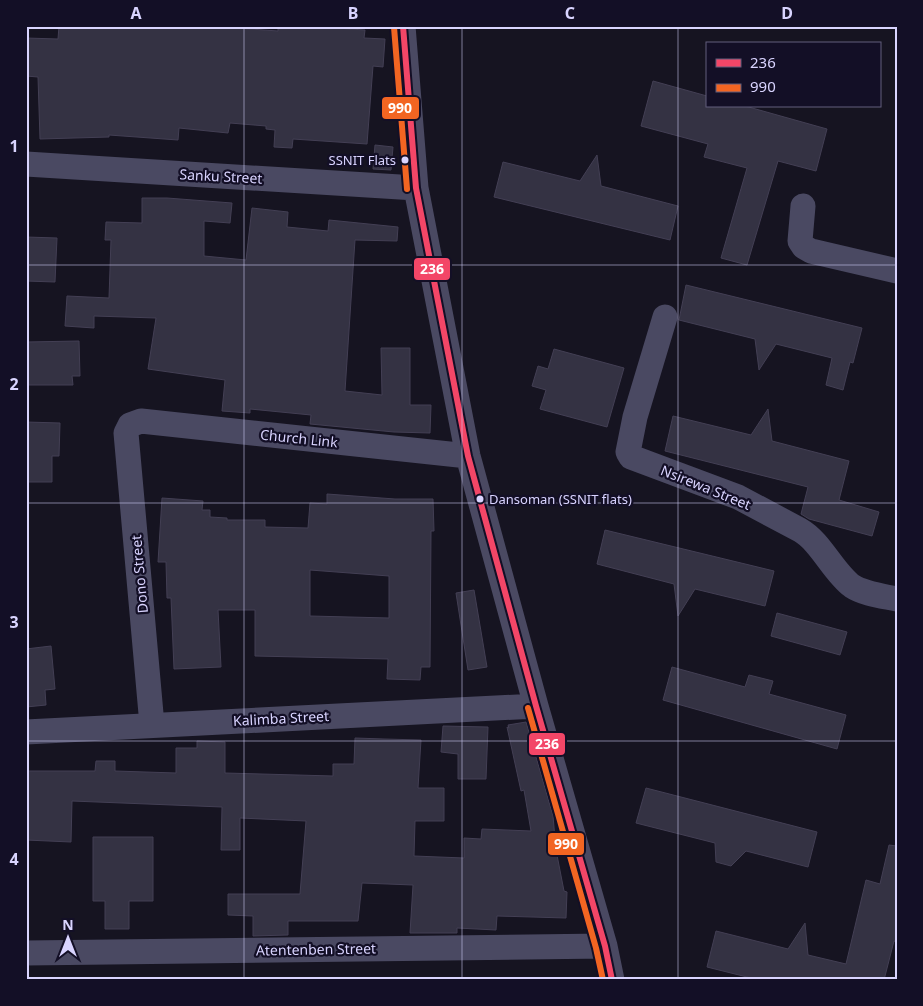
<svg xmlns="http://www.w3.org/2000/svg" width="923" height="1006" font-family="'Noto Sans',sans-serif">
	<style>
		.building { fill: #343243; stroke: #433f54; fill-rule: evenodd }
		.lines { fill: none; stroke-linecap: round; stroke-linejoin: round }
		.street { stroke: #4a4962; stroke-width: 25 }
		.bus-1-casing { stroke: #130f26; stroke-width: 10 }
		.bus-2-casing { stroke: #130f26; stroke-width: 10 }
		.bus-1 { stroke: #f34667; stroke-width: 6 }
		.bus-2 { stroke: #f26522; stroke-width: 6 }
		.grid { fill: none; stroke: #d9d4ff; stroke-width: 1; stroke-opacity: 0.55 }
		.bus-dot { fill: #d9d4ff; stroke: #130f26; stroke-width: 2 }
		.labels { text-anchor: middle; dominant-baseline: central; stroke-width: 4.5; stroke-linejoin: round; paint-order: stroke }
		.bus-label { font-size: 13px; fill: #d9d4ff; stroke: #130f26; text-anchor: end }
		.street-label { font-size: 14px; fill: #d9d4ff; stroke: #130f26 }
		.line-badge { stroke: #130f26; stroke-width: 2 }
		.badge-label { font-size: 14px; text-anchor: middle; font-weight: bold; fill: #fff }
		.neatline { fill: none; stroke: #d9d4ff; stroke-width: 2 }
		.grid-label { font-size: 16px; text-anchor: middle; font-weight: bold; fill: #d9d4ff }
	</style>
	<rect width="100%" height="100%" fill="#161421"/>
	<!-- building -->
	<path class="building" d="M59 26H209L278 31V26H335V28L365 30 364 38 385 39 383 67 373 66 367 144 293 139 292 148 274 147 275 130 266 129V126L230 123 228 133 179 128 178 140 109 135V137L40 139 38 77 26 76V38L58 39Z
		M653 81 707 96V106H745L827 129 816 171 778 161 747 265 721 258 747 168 704 157 708 144 641 126Z
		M375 145 393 147 391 170 373 169Z
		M597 155 601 186 678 206 670 240 494 197 503 162 580 181Z
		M142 198H167L232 203 230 223 204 221V256L246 260 252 208 288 212 287 227 328 231 329 220 398 227 397 241 355 240 345 391 382 395 381 348H410V405H431L430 433 394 432 310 424 311 415 250 409V413L222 411 225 380 148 369 156 318 94 316V328L65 326 67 296 109 298 111 240H105L106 222 142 223Z
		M26 237 57 238 55 282 26 281Z
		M686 285 862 328 853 363 850 362 843 390 826 385 832 358 776 344 759 370 755 339 679 320Z
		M79 341 80 376H72L73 385H26V342Z
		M554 349 624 368 607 427 540 409 546 390 532 386 538 366 548 369Z
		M768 409 772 441 849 461 839 500 879 512 872 536 809 519 801 514 808 487 665 451 673 416 751 435Z
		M26 422 60 423 59 456H52V482H26Z
		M327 494 395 499H433L434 531H431L430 667H421L420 680 387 679 388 659 255 656V610H218L221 667 174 669 171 598H167L166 562H158L162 498 203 501 202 510H210V517L227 518V520H265V527L308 528 310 503 327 504ZM310 570 389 576V618L310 616Z
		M605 530 774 571 765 606 695 589 678 616 674 584 597 564Z
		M474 590 487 667 468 670 456 593Z
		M777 613 847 632 840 655 771 636Z
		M51 646 55 689 45 690 46 705 26 707V649Z
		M672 667 745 687 749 675 773 681 769 694 846 715 837 749 663 700Z
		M526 722 553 816 556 850 564 891 567 892 566 918 497 916 496 930 457 928V933H410L413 885 362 883 358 921H288V935L253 936V916L228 915V894H300L306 821 240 818V850H221L222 807 72 801 71 842 26 840V771H95L96 761H115V771L176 773V748H197V741L225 742V773L333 776V764H354L355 738 384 739 421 740 418 788H444V821H415L414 856 464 858V838L481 839 482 829 531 831 524 790 521 791 507 727 509 728 508 725Z
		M443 726 488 727 486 779H458V754L441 752Z
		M646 788 817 832 808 867 746 851 731 866 716 862 715 843 636 823Z
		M93 837H153V901H129V929H105V901H93Z
		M889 845 897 846V942L894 941 884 980H759L707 967 716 931 788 949 805 923 808 955 846 964 866 880 880 884Z"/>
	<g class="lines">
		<!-- street -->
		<path class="street" d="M403 26 416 188 468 456 536 706 605 946 612 980
			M26 164 416 188
			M803 206 800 241 804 247 811 251 897 271
			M665 317 635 417 628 452 631 457 738 497 800 530C821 542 833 572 852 586 864 594 883 596 897 599
			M152 725 126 433 130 425 141 421 468 456
			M26 732 536 706
			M26 953 605 946"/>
		<!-- bus-1 casing -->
		<g class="bus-1-casing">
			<path id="bus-1" d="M403 26 416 188 468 456 536 706 605 946 612 980"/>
		</g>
		<!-- bus-2 casing -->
		<g class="bus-2-casing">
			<path id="bus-2" d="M394 27 407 189
				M528 708 596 948 603 980"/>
		</g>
		<!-- bus-1 -->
		<use href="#bus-1" class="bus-1"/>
		<!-- bus-2 -->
		<use href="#bus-2" class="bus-2"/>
	</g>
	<!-- grid -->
	<path class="grid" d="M244 26V980M462 26V980M678 26V980M26 265H897M26 503H897M26 741H897"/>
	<!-- markers -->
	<g class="bus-dot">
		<circle cx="405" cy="160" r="4.5"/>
		<circle cx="480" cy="499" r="4.5"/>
	</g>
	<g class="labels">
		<!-- bus labels -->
		<g class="bus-label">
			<text x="396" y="160">SSNIT Flats</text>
			<text x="489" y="499" text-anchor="start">Dansoman (SSNIT flats)</text>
		</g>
		<!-- street labels -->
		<g class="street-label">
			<text transform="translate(221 176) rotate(3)">Sanku Street</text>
			<text transform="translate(299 438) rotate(6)">Church Link</text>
			<text transform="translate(706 487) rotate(22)">Nsirewa Street</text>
			<text transform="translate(139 574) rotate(-95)">Dono Street</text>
			<text transform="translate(281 718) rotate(-3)">Kalimba Street</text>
			<text transform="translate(316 949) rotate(-1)">Atentenben Street</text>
		</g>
	</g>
	<g class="line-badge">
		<rect x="381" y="96" width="39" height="24" rx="5" fill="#f26522"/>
		<rect x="413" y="257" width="38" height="24" rx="5" fill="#f34667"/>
		<rect x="528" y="732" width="38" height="24" rx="5" fill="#f34667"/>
		<rect x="547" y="832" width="38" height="24" rx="5" fill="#f26522"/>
	</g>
	<g class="badge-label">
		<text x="400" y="113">990</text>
		<text x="432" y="274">236</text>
		<text x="547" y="749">236</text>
		<text x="566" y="849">990</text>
	</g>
	<!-- border -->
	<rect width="923" height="1006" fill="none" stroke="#130f26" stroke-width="55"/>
	<!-- legend -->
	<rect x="706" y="42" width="175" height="65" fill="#130f26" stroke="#625e7d"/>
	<rect x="716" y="59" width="25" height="8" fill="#f34667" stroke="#625e7d"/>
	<text x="750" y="68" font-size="15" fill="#d9d4ff">236</text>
	<rect x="716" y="84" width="25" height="8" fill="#f26522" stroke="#625e7d"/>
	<text x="750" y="92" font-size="15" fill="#d9d4ff">990</text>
	<!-- north arrow -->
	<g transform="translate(68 938)" stroke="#130f26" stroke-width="4" paint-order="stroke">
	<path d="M0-4L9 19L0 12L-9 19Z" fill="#d9d4ff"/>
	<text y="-8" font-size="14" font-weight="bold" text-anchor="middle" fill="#d9d4ff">N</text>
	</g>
	<rect x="28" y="28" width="868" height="950" class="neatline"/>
	<g class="grid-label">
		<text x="136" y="19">A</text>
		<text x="353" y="19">B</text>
		<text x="570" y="19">C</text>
		<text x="787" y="19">D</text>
		<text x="14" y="152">1</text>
		<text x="14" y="390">2</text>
		<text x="14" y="628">3</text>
		<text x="14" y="865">4</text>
	</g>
</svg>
